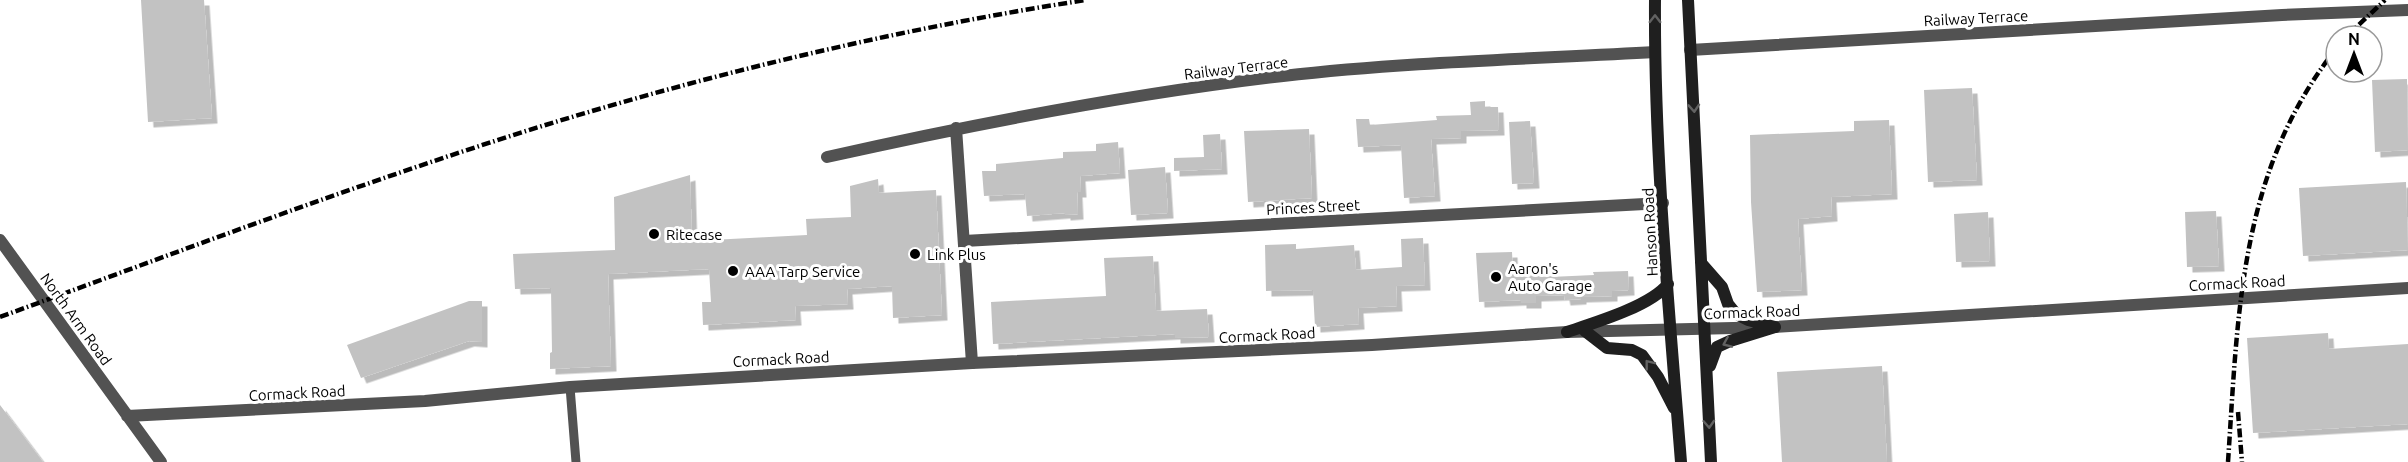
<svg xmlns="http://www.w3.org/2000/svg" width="2408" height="462" font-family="Ubuntu,sans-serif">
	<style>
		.building { fill: #c2c2c2; filter: url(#shadow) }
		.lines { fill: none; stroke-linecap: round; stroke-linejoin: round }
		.service { stroke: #525252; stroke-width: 9 }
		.minor { stroke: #525252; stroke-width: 12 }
		.tertiary { stroke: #525252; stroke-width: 12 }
		.secondary { stroke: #1f1f1f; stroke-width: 12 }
		.rail { stroke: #000; stroke-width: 4.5; stroke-dasharray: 9 3 1.5 3; stroke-linecap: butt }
		.oneway { stroke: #626262 }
		.poi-dot { fill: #000; stroke: #fff; stroke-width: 2 }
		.labels { text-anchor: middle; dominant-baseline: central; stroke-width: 6; stroke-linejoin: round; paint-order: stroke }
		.street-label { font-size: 15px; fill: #000; stroke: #fff }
		.poi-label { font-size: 15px; fill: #000; stroke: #fff; text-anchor: start }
	</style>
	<defs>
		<filter id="shadow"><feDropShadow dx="5.5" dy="5.5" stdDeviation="0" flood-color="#0004"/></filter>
	</defs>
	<rect width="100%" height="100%" fill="#fff"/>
	<!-- building -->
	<path class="building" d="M141 0H204L212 118 148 122Z
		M2407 79 2408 150 2375 152 2372 80Z
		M1972 88 1977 180 1928 182 1924 90Z
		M1485 101V107H1498L1499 130 1461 131V138L1431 139 1435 196 1404 198 1401 145 1358 147 1356 119H1369L1370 125 1437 120 1436 116 1471 115 1470 102Z
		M1889 120 1892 194 1831 197 1832 216 1798 219 1802 290 1757 292 1751 202 1750 135 1854 131V121Z
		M1530 121 1534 183 1512 184 1509 122Z
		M1309 129 1312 198 1248 202 1244 131Z
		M1220 134 1222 169 1174 171V158L1204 157 1203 135Z
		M1118 142 1120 173 1080 176 1081 192H1077L1078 214 1065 215V213L1027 216 1025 194 984 196 982 171H996V164L1063 158V152L1096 151V144Z
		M1165 167 1168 213 1131 215 1128 170Z
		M690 175 692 241 807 235 806 219 851 217 850 186 878 179 879 193 936 190 942 315 893 318 892 286 847 289 848 304 795 306 796 320 703 325 702 302H711L709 269 608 274 611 366 550 369V353L552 352 551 288 515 289 513 254 615 250 614 197Z
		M2406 182 2408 250 2303 256 2299 188Z
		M2216 211 2219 266 2187 267 2185 212Z
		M1988 212 1990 261 1956 262 1954 214Z
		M1423 238 1425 285 1396 286 1397 306 1358 308 1359 324 1315 327 1313 290 1266 291 1265 245 1296 244V249L1354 245 1356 270 1402 267 1401 239Z
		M1512 252 1513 271 1549 270 1550 277 1594 275 1593 272 1628 271 1629 290 1612 291V296L1581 297V299L1565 300 1564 295 1536 296V303H1521V300L1479 302 1476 253Z
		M1153 256 1156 311 1207 309 1209 337 1175 338V334L993 344 991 302 1106 296 1104 258Z
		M469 301H482V342L469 341 361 378 347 345Z
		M2328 333 2329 349 2408 344V424L2253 433 2247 338Z
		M1882 366 1887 462H1782L1777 372Z
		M0 405 43 462H0Z"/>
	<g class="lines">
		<!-- service -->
		<path class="service" d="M570 387 576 462"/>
		<!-- minor -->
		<path class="minor" d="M1690 50 2282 15 2408 10
			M956 128 972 363
			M827 157C978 123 1129 94 1283 76 1406 62 1531 59 1655 52
			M964 241 1663 203"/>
		<!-- tertiary -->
		<path class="tertiary" d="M0 240 161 462
			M127 416 425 401 570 387 972 363 1372 345 1567 332 1775 327 2408 288"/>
		<!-- secondary -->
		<path class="secondary" d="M1655 0C1654 154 1669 309 1681 462
			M1688 0 1711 462
			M1701 263 1722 287 1728 304 1736 314 1748 320 1775 327
			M1585 331 1607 348 1632 350 1642 355 1658 377 1674 408
			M1567 332C1594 323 1651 306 1668 284
			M1710 366 1717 347 1730 341 1775 327"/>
		<!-- rail -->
		<path class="rail" d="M2347 36 2385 0
			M0 317C175 253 349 187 526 131 709 74 897 29 1086 0
			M2238 412 2242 462
			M2228 462C2238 314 2239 171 2336 49"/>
	</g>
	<!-- one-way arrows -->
	<defs><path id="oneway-chevron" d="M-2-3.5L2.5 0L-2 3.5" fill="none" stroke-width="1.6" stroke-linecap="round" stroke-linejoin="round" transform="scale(1.5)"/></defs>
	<g class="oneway">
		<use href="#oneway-chevron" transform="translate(1655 19) rotate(-90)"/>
		<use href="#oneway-chevron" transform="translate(1694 108) rotate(86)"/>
		<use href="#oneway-chevron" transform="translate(1727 343) rotate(157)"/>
		<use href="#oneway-chevron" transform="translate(1649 364) rotate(-128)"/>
		<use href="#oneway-chevron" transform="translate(1709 424) rotate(87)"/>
	</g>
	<!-- markers -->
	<g class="poi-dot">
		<circle cx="654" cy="234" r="6"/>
		<circle cx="915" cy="254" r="6"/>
		<circle cx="733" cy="271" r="6"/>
		<circle cx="1496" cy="277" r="6"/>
	</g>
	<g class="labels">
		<!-- street labels -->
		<g class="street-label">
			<text transform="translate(1976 18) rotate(-3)">Railway Terrace</text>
			<text transform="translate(1236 68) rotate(-7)">Railway Terrace</text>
			<text transform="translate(1313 207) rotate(-3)">Princes Street</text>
			<text transform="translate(1650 232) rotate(-93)">Hanson Road</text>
			<text transform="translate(2237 283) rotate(-3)">Cormack Road</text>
			<text transform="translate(1752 312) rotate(-2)">Cormack Road</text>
			<text transform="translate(76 319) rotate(54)">North Arm Road</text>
			<text transform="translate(1267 335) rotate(-3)">Cormack Road</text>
			<text transform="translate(781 359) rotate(-3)">Cormack Road</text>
			<text transform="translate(297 393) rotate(-3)">Cormack Road</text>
		</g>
		<!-- poi labels -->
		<g class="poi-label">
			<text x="666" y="234">Ritecase</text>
			<text x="927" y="254">Link Plus</text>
			<text x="1508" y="268">Aaron's<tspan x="1508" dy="17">Auto Garage</tspan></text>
			<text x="745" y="271">AAA Tarp Service</text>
		</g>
	</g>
	<!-- north arrow -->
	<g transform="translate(2354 54)"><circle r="28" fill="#ffffff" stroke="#999999" stroke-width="1.5"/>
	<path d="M0-4.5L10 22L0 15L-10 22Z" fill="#000000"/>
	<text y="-9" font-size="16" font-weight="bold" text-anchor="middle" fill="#000000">N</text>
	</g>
</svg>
